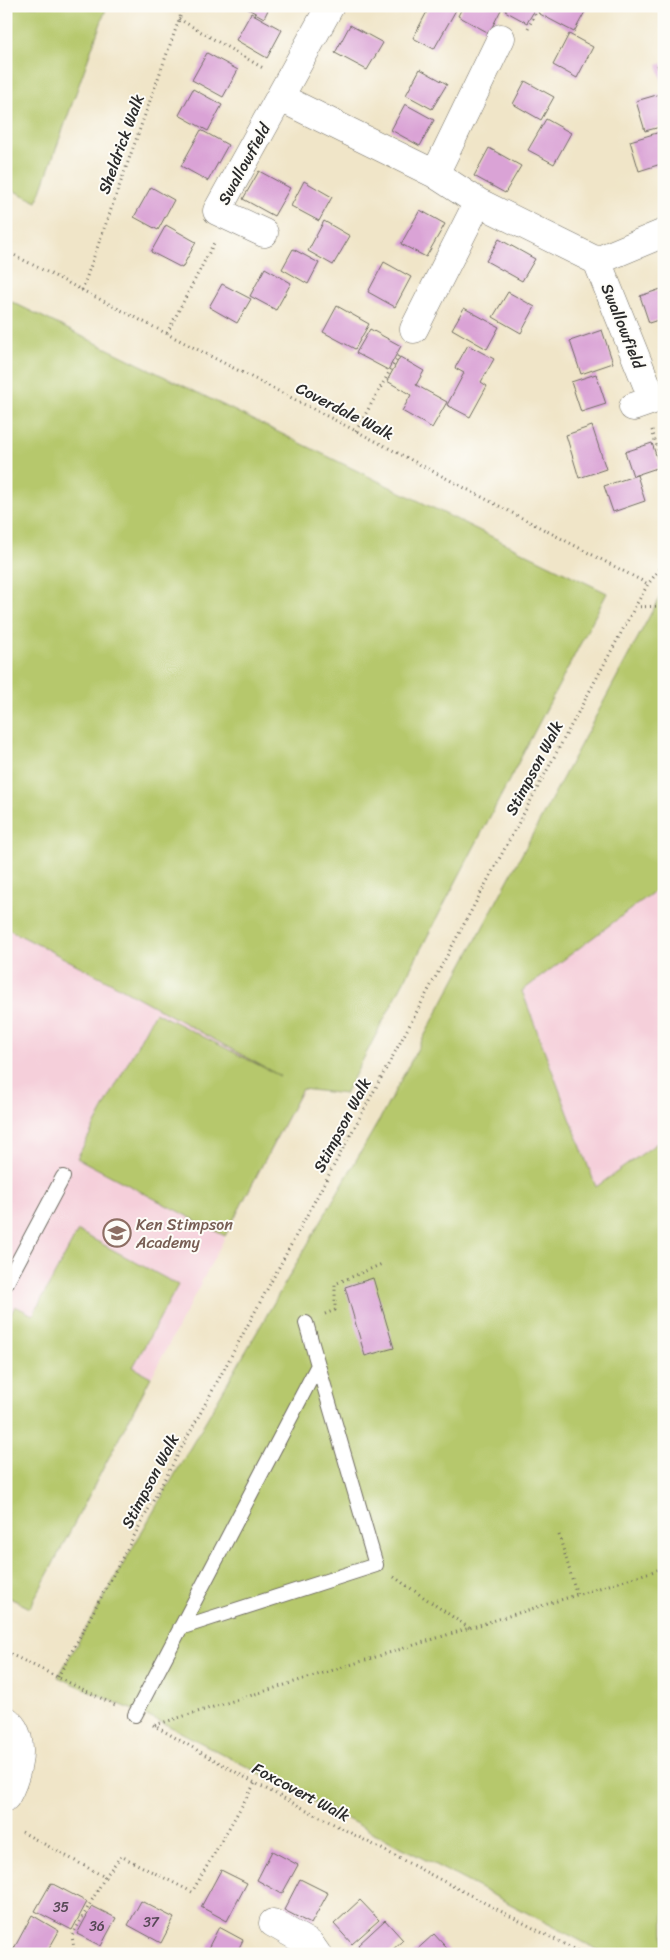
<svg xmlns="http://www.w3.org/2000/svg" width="670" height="1960" font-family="Sriracha,sans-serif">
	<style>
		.built { fill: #f5cfda }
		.green { fill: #b6c86c; stroke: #707a4c }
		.building { fill: #daa3d6 }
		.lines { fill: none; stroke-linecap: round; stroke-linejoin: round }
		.lane-casing { stroke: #706c62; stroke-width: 16 }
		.street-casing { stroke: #706c62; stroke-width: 29 }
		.path { stroke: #706c62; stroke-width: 3; stroke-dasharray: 1 4; stroke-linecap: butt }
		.lane { stroke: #fff; stroke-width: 14 }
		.street { stroke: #fff; stroke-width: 28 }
		.labels { text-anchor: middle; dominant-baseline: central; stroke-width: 4; stroke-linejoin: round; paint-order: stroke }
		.number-label { font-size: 14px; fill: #574956 }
		.street-label { font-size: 16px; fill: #2b2b2b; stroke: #fdfcf7 }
		.education-label { font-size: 16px; fill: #785e54; stroke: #fdfcf7; text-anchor: start }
	</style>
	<rect width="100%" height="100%" fill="#fdfcf7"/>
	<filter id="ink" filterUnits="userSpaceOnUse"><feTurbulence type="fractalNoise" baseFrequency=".02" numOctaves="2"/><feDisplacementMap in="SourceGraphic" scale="10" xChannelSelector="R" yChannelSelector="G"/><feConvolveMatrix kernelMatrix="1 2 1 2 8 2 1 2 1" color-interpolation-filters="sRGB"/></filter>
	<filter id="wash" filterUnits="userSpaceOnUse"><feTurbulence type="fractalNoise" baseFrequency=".0096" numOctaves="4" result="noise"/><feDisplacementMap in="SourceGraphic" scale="20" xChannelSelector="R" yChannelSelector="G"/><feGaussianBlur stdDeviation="1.12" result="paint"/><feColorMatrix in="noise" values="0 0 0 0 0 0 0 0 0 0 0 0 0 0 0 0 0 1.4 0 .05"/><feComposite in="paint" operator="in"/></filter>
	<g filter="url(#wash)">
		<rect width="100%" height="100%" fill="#f0e5c8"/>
		<!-- built -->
		<path class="built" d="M6 803 12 806 303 1089 30 1608 6 1597Z
			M664 884V1145L660 1141 596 1187 522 991Z"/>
		<!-- green -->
		<path class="green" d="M6 6H107L37 202 6 187Z
			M6 299 607 593 345 1094 302 1089 225 1236 77 1158 155 1012 280 1076 112 983 6 928V817L11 807 6 803Z
			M664 589V884L522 991 596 1187 660 1141 664 1145V1954H606L167 1725 58 1677 381 1117Z
			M78 1231 178 1285 133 1367 151 1377 30 1608 6 1596V1323L15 1306 33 1315Z"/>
		<g id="blocks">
			<!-- building -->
			<path class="building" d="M243 6H270L264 18Z
				M430 6H450L456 10 434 49 413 38Z
				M463 6H503L489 33 458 16Z
				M508 6H537L527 23 505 11Z
				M542 6H583L587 8 574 32 538 13Z
				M251 13 282 30 267 58 236 40Z
				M350 25 383 43 367 70 335 53Z
				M569 34 593 47 577 78 553 65Z
				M207 53 238 70 223 97 192 80Z
				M664 63V84H663L657 65Z
				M420 69 447 84 432 109 406 95Z
				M525 81 554 97 541 120 513 104Z
				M193 89 222 105 208 131 179 115Z
				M660 94 664 104V126L645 131 636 101Z
				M405 104 434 120 420 146 391 130Z
				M546 119 571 133 554 164 528 150Z
				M201 130 228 145 208 181 181 166Z
				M660 132 664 143V163L639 171 630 141Z
				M489 148 521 166 505 193 474 176Z
				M259 171 290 188 274 216 243 199Z
				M304 181 332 197 319 221 291 206Z
				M151 187 174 200 158 230 134 217Z
				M420 210 445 224 426 257 401 244Z
				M324 221 350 236 333 265 308 251Z
				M166 225 196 242 182 268 151 252Z
				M499 239 535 259 522 281 486 261Z
				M293 249 319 263 308 284 282 269Z
				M384 262 411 277 395 307 368 292Z
				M265 268 291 283 276 310 250 296Z
				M222 284 251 299 237 323 209 307Z
				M664 288V318L649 323 640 296Z
				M508 292 535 307 521 333 493 317Z
				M337 306 369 324 355 349 323 332Z
				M464 308 499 327 487 349 452 329Z
				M370 329 401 346 388 370 356 353Z
				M602 330 613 363 581 374 570 341Z
				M468 345 494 359 481 382 487 386 470 417 447 405 464 373 455 368Z
				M400 357 424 371 416 385 447 402 432 428 402 411 411 395 387 381Z
				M596 374 606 404 581 412 571 382Z
				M592 426 606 469 579 478 566 435Z
				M652 443 660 467 633 476 625 452Z
				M637 475 645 501 613 512 604 486Z
				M373 1278 394 1348 365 1356 345 1287Z
				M272 1851 298 1865 282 1894 257 1880Z
				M221 1870 247 1883 227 1921 201 1907Z
				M300 1879 328 1893 311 1924 284 1910Z
				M51 1883 87 1902 72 1930 35 1911Z
				M360 1900 379 1920 352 1944 334 1924Z
				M141 1901 174 1918 161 1943 128 1925Z
				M92 1906 116 1918 101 1946 77 1934Z
				M32 1915 59 1931 46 1954H11Z
				M385 1920 403 1940 388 1954H365L358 1945Z
				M219 1927 243 1940 236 1954H205Z
				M434 1934 452 1954H412Z"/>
		</g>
	</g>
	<g filter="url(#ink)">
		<use href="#blocks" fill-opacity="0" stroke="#706c62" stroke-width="1"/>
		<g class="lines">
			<!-- lane casing -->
			<g class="lane-casing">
				<path id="lane" d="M6 1284 63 1177
					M306 1323 318 1365
					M135 1715 318 1365 376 1565 180 1628"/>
			</g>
			<!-- street casing -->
			<g class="street-casing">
				<path id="street" d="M281 98 435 174 478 202 597 261 664 233
					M435 174 501 38
					M264 233 217 211 330 6
					M597 261 653 400 633 407
					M414 329 478 202
					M6 1720C9 1722 12 1726 14 1729 25 1748 16 1779 6 1797
					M273 1923 310 1944 317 1954"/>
			</g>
			<!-- path -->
			<path class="path" d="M179 19 263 68
				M528 28 539 6
				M6 251 356 431 648 584
				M82 290 184 6
				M167 333 215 241
				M652 430 664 470
				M356 431 400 353
				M635 607 664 606
				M325 1314 335 1310V1284L382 1264
				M559 1535 577 1595
				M394 1577 469 1628
				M6 1652 117 1706
				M58 1677 635 607 648 584 664 564
				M153 1725 255 1783 583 1954
				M155 1725 664 1568
				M22 1832 105 1877 72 1936 75 1954
				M105 1877 121 1856 192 1892 255 1783"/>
			<!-- lane -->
			<use href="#lane" class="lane"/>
			<!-- street -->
			<use href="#street" class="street"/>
		</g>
	</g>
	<!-- icons -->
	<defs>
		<g id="school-ring" transform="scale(1.4375)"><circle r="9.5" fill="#fdfcf7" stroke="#8d6e63" stroke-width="1.5"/><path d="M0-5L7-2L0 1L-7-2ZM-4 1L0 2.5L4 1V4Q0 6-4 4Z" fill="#8d6e63"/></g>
	</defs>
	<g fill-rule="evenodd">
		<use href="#school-ring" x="117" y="1233"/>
	</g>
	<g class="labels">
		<!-- number labels -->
		<g class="number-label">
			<text x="61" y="1907">35</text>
			<text x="151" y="1922">37</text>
			<text x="97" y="1926">36</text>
		</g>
		<!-- street labels -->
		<g class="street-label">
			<text transform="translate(121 144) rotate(-70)">Sheldrick Walk</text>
			<text transform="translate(244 164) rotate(-61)">Swallowfield</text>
			<text transform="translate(623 326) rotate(68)">Swallowfield</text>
			<text transform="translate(345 411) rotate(27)">Coverdale Walk</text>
			<text transform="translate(534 768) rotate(-62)">Stimpson Walk</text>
			<text transform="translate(342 1125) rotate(-62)">Stimpson Walk</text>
			<text transform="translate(150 1481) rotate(-62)">Stimpson Walk</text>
			<text transform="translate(301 1792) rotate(28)">Foxcovert Walk</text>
		</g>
		<!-- education labels -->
		<g class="education-label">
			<text x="136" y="1224">Ken Stimpson<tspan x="136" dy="18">Academy</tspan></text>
		</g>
	</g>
	<!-- margin -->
	<rect width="670" height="1960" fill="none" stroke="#fdfcf7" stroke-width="25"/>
</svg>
